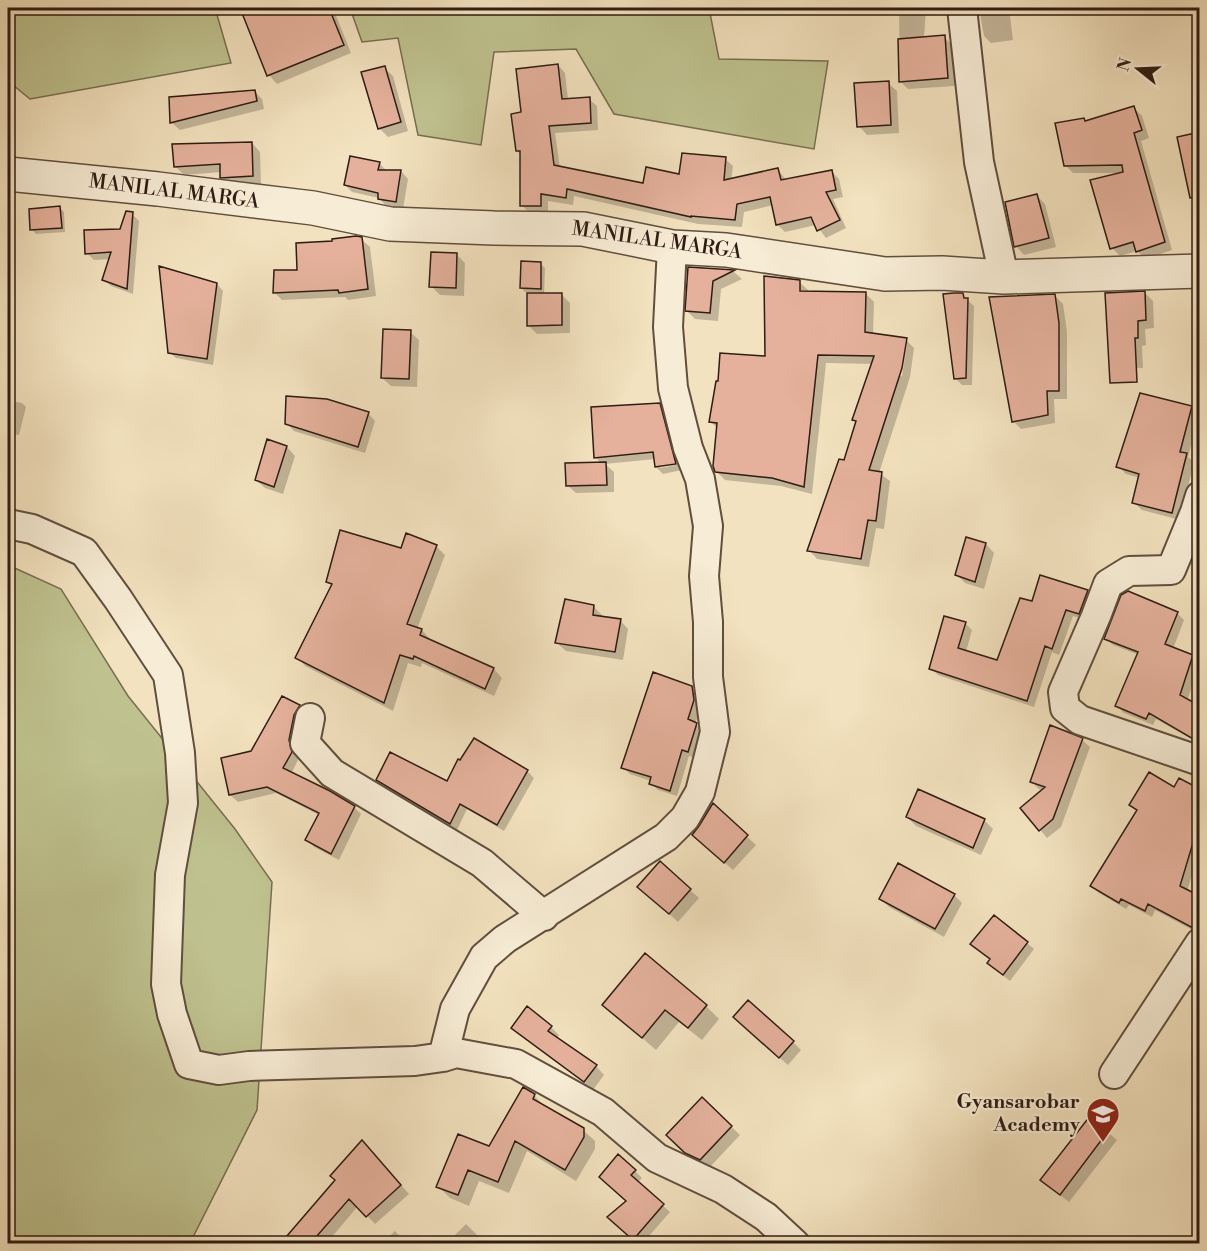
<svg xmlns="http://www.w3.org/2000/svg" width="1207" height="1251" font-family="'Libre Bodoni',serif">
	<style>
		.green { fill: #bfc28f; stroke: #776f51; stroke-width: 1.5 }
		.shadow { fill: #0003; fill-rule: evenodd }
		.building { fill: #e5b19c; stroke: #2f1c13; stroke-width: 1.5 }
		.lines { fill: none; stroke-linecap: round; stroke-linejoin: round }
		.minor-casing { stroke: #604e3e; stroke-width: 32 }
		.tertiary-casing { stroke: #604e3e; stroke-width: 36 }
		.minor { stroke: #f7ecd5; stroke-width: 28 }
		.tertiary { stroke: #f7ecd5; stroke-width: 33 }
		.labels { text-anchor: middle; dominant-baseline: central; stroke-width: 4.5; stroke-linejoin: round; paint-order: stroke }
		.street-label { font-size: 20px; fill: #2f1c13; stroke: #f7ecd5 }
		.poi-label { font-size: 20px; font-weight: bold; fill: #2f1c13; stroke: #f7ecd5; text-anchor: end }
	</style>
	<rect width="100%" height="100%" fill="#f3e2bf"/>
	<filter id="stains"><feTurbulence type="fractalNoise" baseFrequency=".00333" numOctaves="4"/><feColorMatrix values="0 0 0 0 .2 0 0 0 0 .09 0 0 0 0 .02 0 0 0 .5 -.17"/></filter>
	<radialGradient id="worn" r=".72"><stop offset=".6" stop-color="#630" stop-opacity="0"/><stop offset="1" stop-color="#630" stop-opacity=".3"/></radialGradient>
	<!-- green -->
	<path class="green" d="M8 8H215L231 63 30 99 8 81Z
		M350 8H709L719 59 828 61 814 149 614 114 576 49 494 52 481 145 418 135 398 38 362 42Z
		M8 565 61 589 128 696 235 829 272 882 257 1110 190 1243H8Z"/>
	<!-- shadow -->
	<path class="shadow" d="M241 8H278L280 12 291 8H333L351 53 277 84 269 75Z
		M869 8H926L924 38 944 37 952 45 955 86 908 89 900 81 899 11 871 9Z
		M979 8H1009L1013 40 991 43 984 36Z
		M558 65 565 73 568 100 589 99 597 106 598 130 555 133 560 168 644 185 680 176 725 159 733 166 731 180 778 170 786 180 831 171 839 179 843 197 833 199 846 228 826 238 816 225 785 232 778 225 773 205 744 212 742 227 698 224 574 196 573 205 548 201V213H529L522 205V155L517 151 523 114Z
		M384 68 393 76 408 131 388 137 379 128Z
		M888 83 897 91 899 133 867 135 859 126Z
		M254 91 262 99 264 109 180 130 172 123 170 99Z
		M1134 108 1142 116 1149 138 1141 141 1172 250 1146 259 1137 251 1120 256 1112 248 1121 173H1073L1065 165 1084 119 1086 122Z
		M1200 133V234L1179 138Z
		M252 143 260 152 261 184 230 185 222 177V172L184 175 175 166Z
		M379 163 387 171H401L408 179 403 209 386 206 379 198 352 192 345 185Z
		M1037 196 1045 204 1056 247 1024 255 1016 246Z
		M60 208 64 212 65 232 36 234 32 230Z
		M132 214 139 221 133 294 111 286 104 279 111 259 94 260 87 253 121 230Z
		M361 239 370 247 376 296 348 300 345 297 282 300 274 292Z
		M457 255 465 263 464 296 440 295 431 286Z
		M541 264 545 268 544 295 561 294 570 303V333L537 334 529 326 540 292H525L521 288Z
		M689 268 734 272 742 279 721 289 718 321 695 319 687 311Z
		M799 282 808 290V293L866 294 874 302 873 335 906 340 914 348 910 377 879 473 890 481 884 529 876 528 869 567 817 559 809 550 845 462 857 423 854 420 873 364 826 363 812 494 781 486 725 480 716 471 718 429 711 422 766 357ZM904 344H907L902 376H899Z
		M217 284 223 291 213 365 176 358 169 352Z
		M1145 293 1153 301 1154 328 1145 329 1146 345 1142 346 1143 368 1119 367Z
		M962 295 974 306 972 385H962L955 378Z
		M1055 296 1063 304 1067 332V399H1054L1055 423 1021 429 1013 421Z
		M410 332 419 340 417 387 391 386 382 378Z
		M8 400 22 403 26 407 19 435 8 433Z
		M659 405 666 412 680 461 660 465V468L681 464 682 470 663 474 656 467 655 459 605 464 614 472V492L576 493 567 485 602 464 595 457Z
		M1192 407 1199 415 1188 457 1194 462 1180 520 1142 510 1134 503 1140 478 1126 474 1118 466Z
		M368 413 375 421 365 453 294 431 286 423Z
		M268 441 287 447 295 456 283 494 265 488 256 480Z
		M967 539 986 544 994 553 984 589 965 583 957 575Z
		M436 546 445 555 417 629 422 630 430 639 429 641 494 669 502 678 494 696 422 663 421 667 408 663 393 711 305 666 297 657 333 586 327 581 402 549Z
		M1087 592 1094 599 1086 620 1073 616 1059 655 1052 652 1034 707 938 675 931 668 965 623 972 630 966 652 997 662 1033 603Z
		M594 607 602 615V617L620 620 628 629 623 660 566 651 557 643Z
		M1177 613 1184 620 1173 649 1193 656 1200 663 1187 701 1200 708V744L1156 719 1153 725 1124 713 1117 706 1139 655 1113 645 1106 638Z
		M692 687 699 694 701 708 695 724 703 731 695 758 689 756 677 796 658 790 651 783V781L630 774 623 767Z
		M282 698 299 707 306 714 296 748 298 760 291 774 354 807 361 814 339 860 314 847 307 840 319 815 276 793 238 802 230 795Z
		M1082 740 1090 747 1061 827 1047 838 1022 808 1044 791 1039 789 1031 781Z
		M527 771 534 778 504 831 467 809 457 830 385 787 378 780 448 783Z
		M1175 789 1200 790V851L1187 891 1200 898V934L1155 910 1152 917 1129 905 1126 909 1099 893 1092 886 1138 811 1131 805Z
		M713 806 756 845 733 870 702 843Z
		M907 817 984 820 993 829 981 855 916 826Z
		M690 890 699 898 678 922 648 895Z
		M954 895 962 903 944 937 889 907 881 899Z
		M1027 943 1034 949 1010 981 995 969 989 963 991 960 979 950Z
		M1200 977V990L1194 985Z
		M604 1005 706 1006 719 1019 702 1040 679 1022 656 1050Z
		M743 1026 793 1042 801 1050 788 1065Z
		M551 1027 559 1035 556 1039 596 1066 604 1075 593 1090 521 1036 513 1028Z
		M534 1095 545 1107 583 1130 595 1141V1149L576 1181 527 1151 509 1193 479 1181 469 1206 450 1198 438 1186 489 1148Z
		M702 1099 740 1135 709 1168 695 1161 669 1135Z
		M1091 1118 1117 1140 1069 1202 1051 1188Z
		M370 1150 409 1194 375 1224 358 1206 326 1244H281Z
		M635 1171 642 1178 637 1183 670 1212 642 1244H638L616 1224 628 1201 608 1183Z
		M466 1224 486 1244H446Z
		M395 1231 407 1244H381Z"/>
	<!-- building -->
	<path class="building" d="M240 8H329L344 45 267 76Z
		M945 35 948 78 899 82 898 39Z
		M558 64 562 99 590 97 591 123 549 126 554 165 643 183 646 167 679 174 682 153 726 157 724 180 778 168 781 180 832 170 836 190 826 192 840 220 817 231 811 217 776 225 770 197 737 204 735 220 691 216V217L567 189 566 198 541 194V206H520V151H516L511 114 521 112 516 69Z
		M385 66 401 122 378 129 361 72Z
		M889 81 891 125 857 127 854 83Z
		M255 90 257 101 170 123 169 97Z
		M1134 106 1142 130 1134 133 1165 242 1136 252 1133 242 1110 249 1090 180 1123 172 1122 165 1064 166 1055 123 1084 118 1085 121Z
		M1200 132V197L1190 198 1177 137Z
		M252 142 253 176 220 178V164L174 167 172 144Z
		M350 156 380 162 378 170H401L396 202 378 199V193L344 185Z
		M1037 194 1049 238 1014 247 1005 202Z
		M60 206 62 228 30 230 29 209Z
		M126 211 133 212 127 289 102 280 111 252 85 254 84 230 120 229Z
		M356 236 362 237 368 289 339 293 338 290 273 293 274 270H297L296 243 332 241V239Z
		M431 252 457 253 456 288 429 287Z
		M521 261 541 262V289L520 288Z
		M159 266 217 283 207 359 168 353Z
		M688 267 735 270 713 281 710 313 685 311Z
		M764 276 800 280V291L866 292 865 332 907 338 902 368 869 470 882 472 876 521 868 520 861 559 807 551 839 459 844 460 856 421 852 420 874 356 818 355 804 487 772 478 715 472 713 466 717 423 709 422 716 381H718L720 353 765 356Z
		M1145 291 1146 320 1138 321V338H1135L1137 382 1110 383 1105 293Z
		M527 293H562V325L527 326Z
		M954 293H963L964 298H968L966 378 954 379 943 294Z
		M1055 294 1059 323V391H1047L1048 415 1012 422 989 297Z
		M383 329 411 330 409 379 381 378Z
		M1140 393 1192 406 1180 452 1187 453 1172 513 1132 503 1139 474 1116 467Z
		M286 396 327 399 369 412 358 447 285 424Z
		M660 403 676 464 655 467 653 452 594 458 591 407Z
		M267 439 287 446 274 487 255 480Z
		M606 462 607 485 566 486 565 463Z
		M340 530 401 548 406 533 437 545 407 624 422 629 420 635 494 668 485 689 414 656 413 659 400 655 384 703 295 658 332 584 326 582Z
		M966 537 986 543 975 582 955 575Z
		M1040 575 1088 590 1079 614 1066 610 1052 649 1045 646 1027 701 929 669 944 616 966 622 958 648 997 660 1020 598 1032 601Z
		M1128 591 1178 612 1165 644 1193 655 1180 695 1200 706V743L1149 713 1146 719 1115 706 1138 652 1104 639 1121 595Z
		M565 599 594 605 593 615 621 619 615 652 555 643Z
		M653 672 692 686 694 700 688 719 697 723 688 752 682 750 670 791 649 784 651 777 621 768Z
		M282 696 300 705 294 715 289 740 292 752 283 768 330 791 355 806 331 854 305 840 319 813 267 787 229 795 221 758 251 751Z
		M1050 725 1083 738 1053 819 1039 831 1020 808 1045 787 1030 782Z
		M474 738 528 770 497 825 460 804 450 824 376 780 390 752 447 781 458 759 460 760Z
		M1149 772 1174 787 1179 778 1200 789V838L1195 836 1180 886 1200 896V927L1193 928 1148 904 1145 911 1121 899 1119 903 1090 886 1137 810 1129 805Z
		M918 789 985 819 973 848 906 817Z
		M713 803 748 835 724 863 692 835 699 826Z
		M660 861 691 889 669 914 637 887Z
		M898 863 955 894 935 929 879 899Z
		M994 915 1028 942 1003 975 987 963 990 959 970 944Z
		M645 953 707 1005 688 1028 665 1010 642 1038 602 1005Z
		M748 1000 794 1041 779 1058 733 1017Z
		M527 1006 552 1026 548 1031 597 1065 584 1082 511 1028Z
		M523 1087 535 1094 533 1099 584 1128V1137L565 1170 515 1141 498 1182 468 1170 458 1195 436 1187 458 1134 489 1146Z
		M702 1097 732 1126 700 1160 685 1153 666 1135Z
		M1090 1116 1109 1130 1060 1195 1040 1180Z
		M362 1140 401 1185 366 1217 349 1199 310 1244H280L335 1180 330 1176Z
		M618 1154 636 1170 631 1175 664 1204 633 1240 607 1217 626 1201 599 1177Z"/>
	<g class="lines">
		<!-- minor casing -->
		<g class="minor-casing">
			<path id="minor" d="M962 8 979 162 1004 277
				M1200 496 1195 512 1171 570 1129 571 1108 584 1096 616 1063 692 1065 708 1080 720 1200 761
				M8 524 32 529 84 552 118 599 168 675 180 753 183 803 170 875 166 984 172 1014 189 1064 219 1070 249 1066 415 1061 443 1057 456 1053 516 1064 603 1112 657 1158 723 1189 766 1217 795 1244
				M310 718 305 743 332 773 482 863 544 916
				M443 1057 455 1009 484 957 505 939 666 837 685 818 700 792 715 732 708 677V622L704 576 708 526 700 479 688 448 673 388 668 327 672 247
				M1114 1074 1200 943"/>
		</g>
		<!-- tertiary casing -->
		<g class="tertiary-casing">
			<path id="tertiary" d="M8 174 158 189 313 208 390 224 494 228 583 229 672 247 726 250 885 274 942 273 1004 277 1200 271"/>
		</g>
		<!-- minor -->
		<use href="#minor" class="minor"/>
		<!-- tertiary -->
		<use href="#tertiary" class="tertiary"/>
	</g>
	<!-- icons -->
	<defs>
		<g id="school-pin" transform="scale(1.725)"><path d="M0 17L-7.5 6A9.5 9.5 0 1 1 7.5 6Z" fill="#8f2418" stroke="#f7ecd5"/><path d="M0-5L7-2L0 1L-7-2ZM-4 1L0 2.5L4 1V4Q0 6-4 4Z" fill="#fff"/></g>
	</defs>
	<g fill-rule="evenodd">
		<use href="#school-pin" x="1103" y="1114"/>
	</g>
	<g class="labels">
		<!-- street labels -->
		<g class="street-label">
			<text transform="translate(174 192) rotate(7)">MANILAL MARGA</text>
			<text transform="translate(657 241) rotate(8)">MANILAL MARGA</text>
		</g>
		<!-- poi labels -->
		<g class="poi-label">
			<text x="1080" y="1102">Gyansarobar<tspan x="1080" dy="23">Academy</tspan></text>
		</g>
	</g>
	<!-- margin -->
	<rect width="1207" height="1251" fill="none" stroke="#f3e2bf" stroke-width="30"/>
	<rect x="9" y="9" width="1189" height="1233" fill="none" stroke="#2f1c13" stroke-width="3"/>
	<rect x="15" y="15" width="1177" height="1221" fill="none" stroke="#2f1c13" stroke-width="1.5"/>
	<!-- north arrow -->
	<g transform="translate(1138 69) rotate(288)" stroke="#f7ecd5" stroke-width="4.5" paint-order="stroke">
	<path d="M0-4.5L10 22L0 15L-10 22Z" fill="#2f1c13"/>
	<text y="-9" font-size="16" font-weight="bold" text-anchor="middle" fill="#2f1c13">N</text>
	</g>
	<rect width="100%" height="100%" filter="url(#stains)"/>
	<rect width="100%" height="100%" fill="url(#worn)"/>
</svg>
